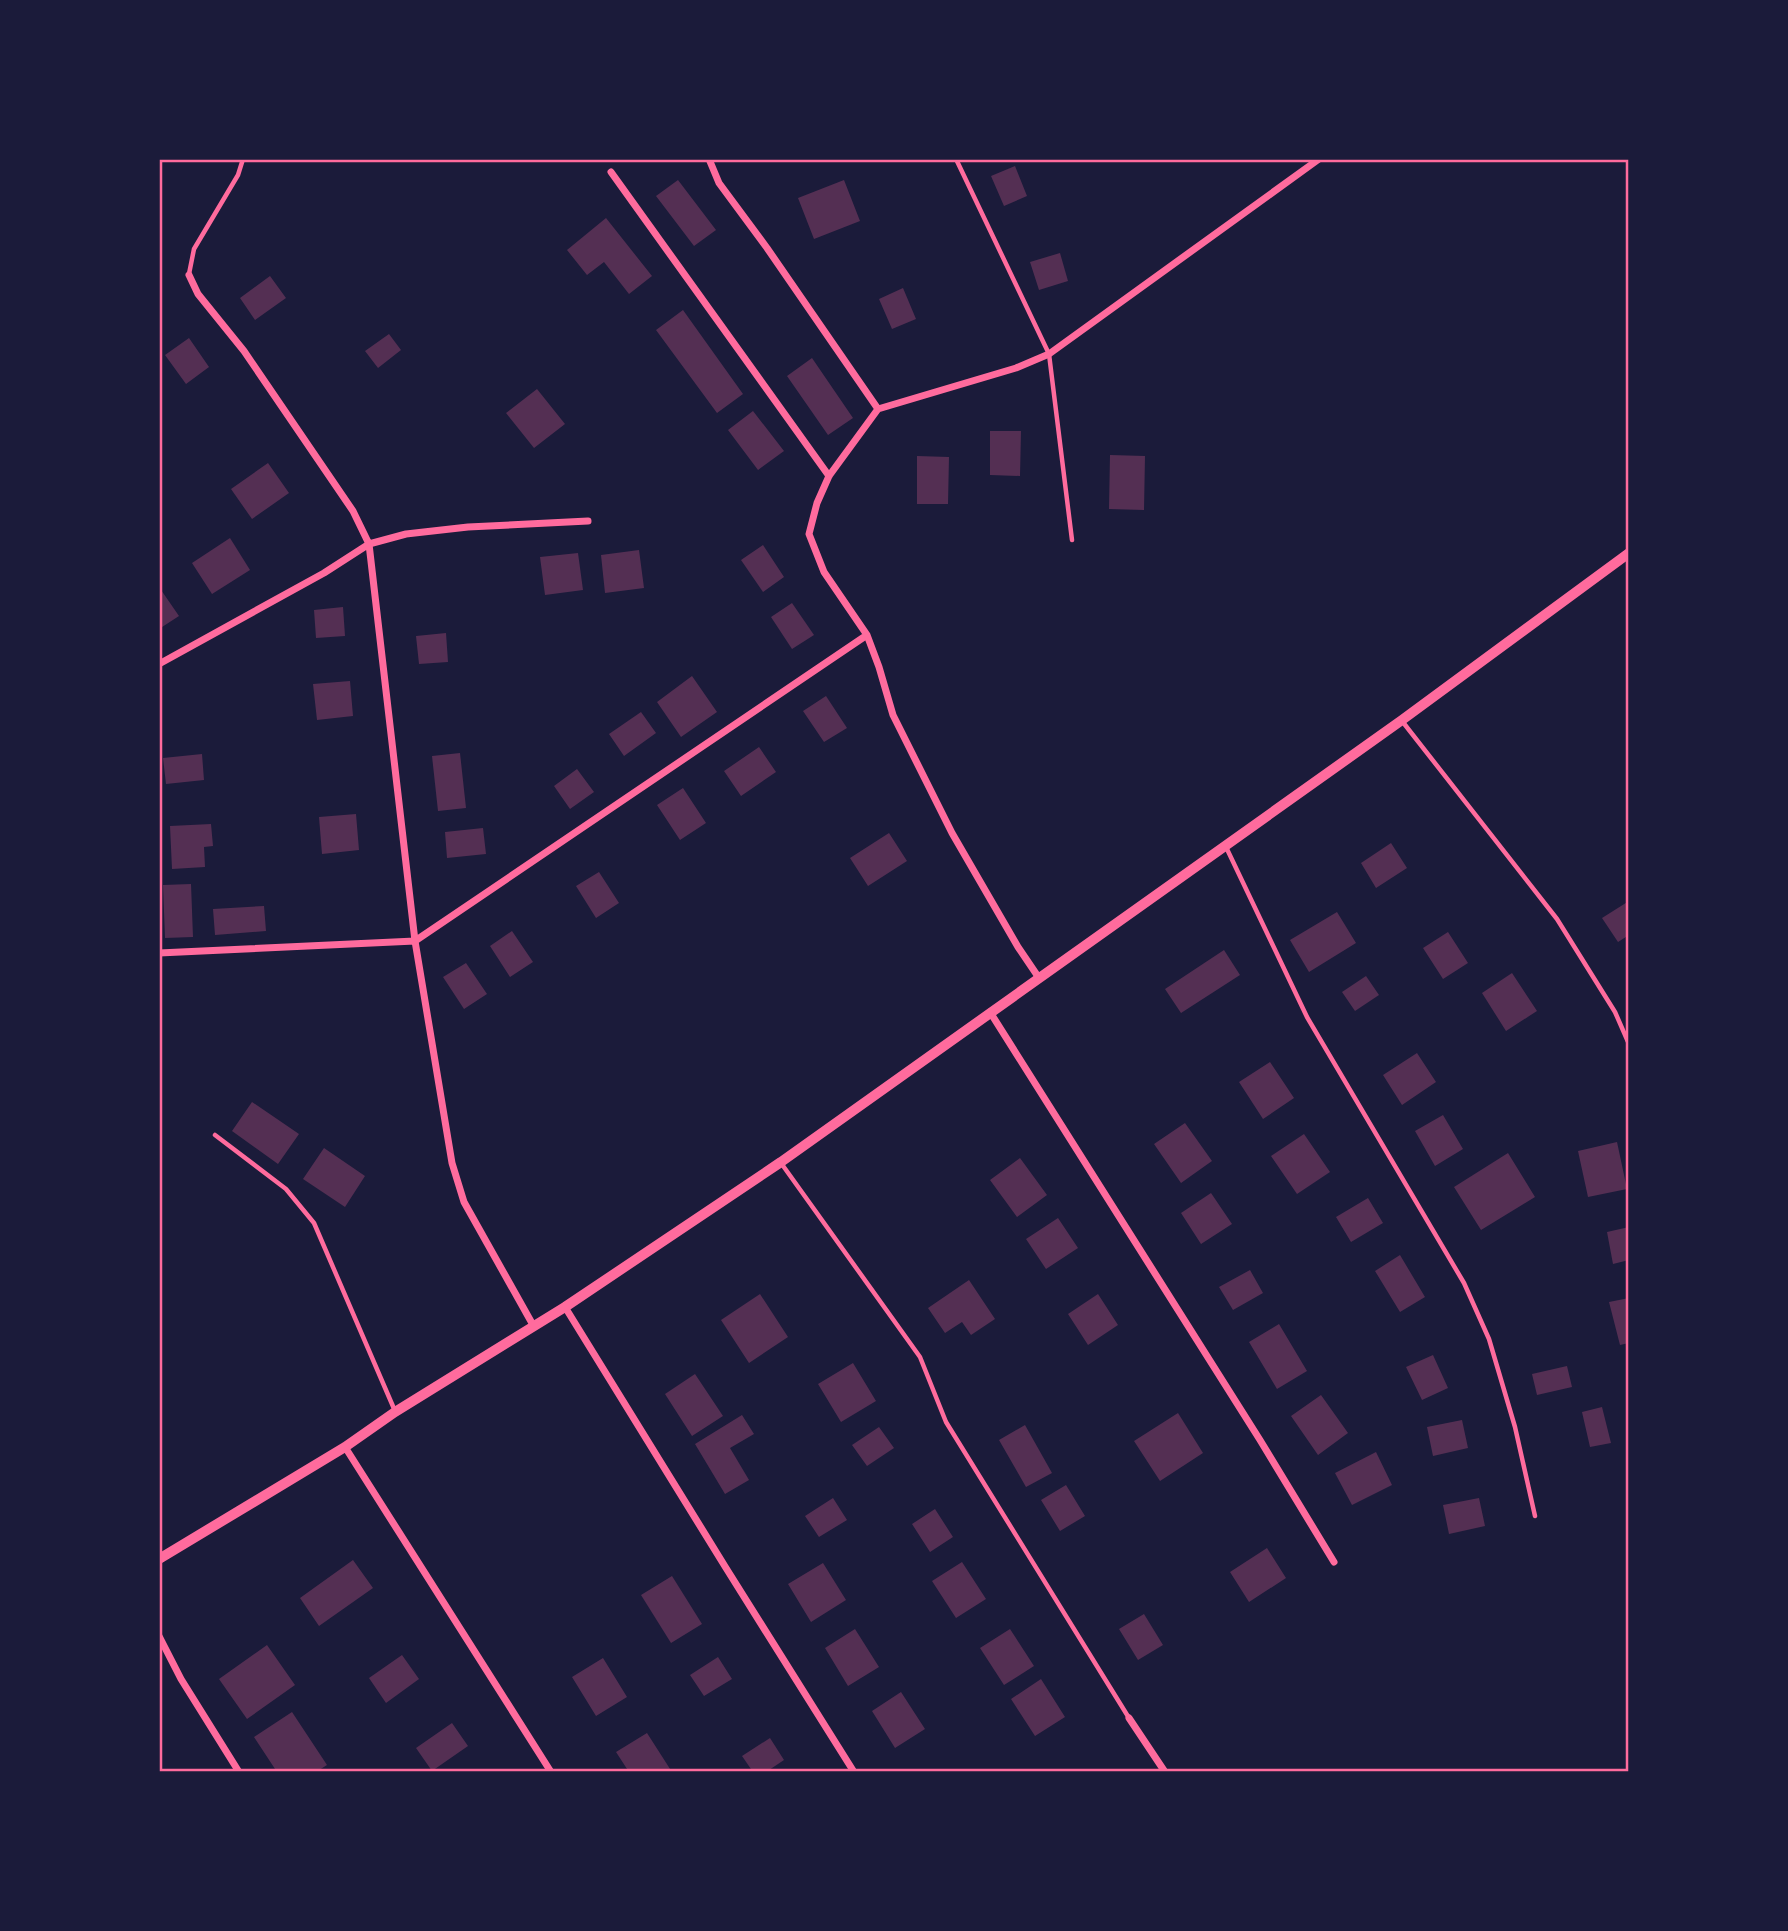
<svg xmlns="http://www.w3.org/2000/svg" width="1788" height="1931" font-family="'DejaVu Sans',sans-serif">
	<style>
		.building { fill: #542f53 }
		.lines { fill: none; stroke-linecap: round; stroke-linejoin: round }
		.service { stroke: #ff6b9d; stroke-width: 4.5 }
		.minor { stroke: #ff6b9d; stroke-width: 7 }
		.tertiary { stroke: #ff6b9d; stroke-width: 10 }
		.neatline { fill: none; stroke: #ff6b9d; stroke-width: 2.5 }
	</style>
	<rect width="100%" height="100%" fill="#1b1b3a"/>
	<!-- building -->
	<path class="building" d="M1015 166 1027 196 1004 206 991 176Z
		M678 180 716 230 694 246 656 196Z
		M844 180 860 221 814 239 798 198Z
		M606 218 652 276 629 294 604 262 587 275 567 250Z
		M1060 253 1068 281 1039 290 1030 262Z
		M270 276 286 298 255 320 240 298Z
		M903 288 916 319 892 329 879 299Z
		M683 310 743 394 717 413 656 330Z
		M389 334 401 350 378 368 365 351Z
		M189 338 209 367 186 384 165 355Z
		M812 358 853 418 828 435 787 376Z
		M537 389 565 424 534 448 506 413Z
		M753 411 784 451 758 470 728 430Z
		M990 431H1021L1020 476 990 475Z
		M1110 455 1145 456 1144 510 1109 509Z
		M917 456 949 457 948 504H917Z
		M268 463 289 493 252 519 231 489Z
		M230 538 250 570 212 594 192 563Z
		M763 545 784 577 763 592 741 560Z
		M639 550 644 588 605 593 601 555Z
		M578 553 583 590 545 595 540 557Z
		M159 587 179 616 159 629Z
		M792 603 814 635 792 649 771 617Z
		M343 607 345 636 316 638 314 610Z
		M446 633 448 662 419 664 416 636Z
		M692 676 717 712 681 737 657 702Z
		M350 681 353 716 317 720 313 684Z
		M826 696 847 728 824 742 803 711Z
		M641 712 656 733 624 756 609 734Z
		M759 747 776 772 741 796 724 771Z
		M460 753 466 808 438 811 432 756Z
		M202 754 204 780 166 784 163 758Z
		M577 769 594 792 570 809 554 786Z
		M683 788 706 823 680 840 657 805Z
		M356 814 359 850 322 854 319 817Z
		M211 824 213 846 204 847 205 867 172 869 170 826Z
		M483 828 486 854 447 858 445 832Z
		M889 833 907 861 868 886 850 858Z
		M1391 843 1407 868 1376 888 1361 863Z
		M599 872 619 903 596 918 576 886Z
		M191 884 193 937 165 938 163 885Z
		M1629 901V935L1618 942 1602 918Z
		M264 906 266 931 215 935 213 909Z
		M1337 912 1356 943 1309 972 1290 940Z
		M512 931 533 962 510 977 490 946Z
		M1448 932 1468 963 1443 979 1423 948Z
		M1224 950 1240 975 1181 1013 1165 989Z
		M466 963 487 994 464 1009 443 977Z
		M1512 973 1537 1011 1506 1031 1482 993Z
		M1366 976 1379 995 1355 1011 1342 992Z
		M1417 1053 1436 1082 1402 1105 1383 1075Z
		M1270 1062 1294 1098 1263 1119 1239 1082Z
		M252 1102 299 1134 278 1164 232 1131Z
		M1443 1115 1463 1149 1435 1166 1415 1131Z
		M1185 1123 1212 1161 1181 1183 1154 1144Z
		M1304 1134 1330 1172 1297 1194 1271 1156Z
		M1617 1142 1627 1189 1588 1197 1578 1151Z
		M324 1148 365 1176 345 1207 303 1179Z
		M1508 1153 1535 1197 1481 1230 1454 1187Z
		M1020 1158 1047 1195 1017 1217 990 1180Z
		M1211 1193 1232 1224 1201 1244 1181 1213Z
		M1368 1198 1383 1223 1351 1242 1336 1217Z
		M1058 1218 1078 1248 1046 1269 1026 1239Z
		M1629 1227V1260L1613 1264 1607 1232Z
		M1400 1255 1425 1297 1400 1312 1375 1271Z
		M1250 1270 1263 1293 1233 1310 1219 1287Z
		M969 1280 995 1319 971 1335 962 1322 945 1333 928 1308Z
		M760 1294 788 1337 749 1363 721 1320Z
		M1098 1294 1118 1325 1088 1345 1068 1314Z
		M1629 1298V1343L1620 1345 1609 1302Z
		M1279 1324 1307 1371 1277 1389 1249 1342Z
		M1433 1355 1448 1388 1422 1400 1406 1367Z
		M853 1363 876 1401 841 1422 818 1384Z
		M1567 1366 1572 1387 1537 1395 1532 1374Z
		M695 1374 723 1416 692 1436 665 1394Z
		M1321 1395 1348 1433 1318 1455 1291 1416Z
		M1602 1407 1611 1443 1590 1447 1582 1412Z
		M1178 1413 1203 1453 1160 1481 1134 1441Z
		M742 1415 754 1434 730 1448 749 1480 725 1494 695 1444Z
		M1462 1420 1468 1448 1433 1456 1427 1427Z
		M1025 1425 1052 1473 1026 1487 999 1440Z
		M879 1427 894 1448 867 1466 852 1445Z
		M1376 1452 1392 1485 1352 1505 1335 1473Z
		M1066 1485 1085 1516 1060 1531 1041 1500Z
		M833 1498 847 1520 819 1537 805 1516Z
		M1479 1498 1485 1526 1449 1534 1443 1505Z
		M935 1509 953 1537 930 1552 912 1524Z
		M1267 1548 1286 1578 1249 1602 1230 1572Z
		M353 1560 373 1588 319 1626 300 1598Z
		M962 1562 986 1599 956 1618 932 1581Z
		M823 1563 846 1600 811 1622 788 1584Z
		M672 1576 702 1624 671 1643 641 1595Z
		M1144 1614 1163 1645 1138 1660 1119 1629Z
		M855 1629 879 1667 848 1686 825 1648Z
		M1010 1629 1034 1666 1004 1685 980 1648Z
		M267 1645 295 1685 247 1719 219 1679Z
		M402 1655 419 1679 386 1703 369 1678Z
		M718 1657 732 1679 704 1696 690 1675Z
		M603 1658 627 1697 596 1716 572 1677Z
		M1041 1679 1065 1717 1035 1736 1011 1699Z
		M901 1692 925 1729 895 1748 872 1711Z
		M292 1712 327 1765 316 1772H277L254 1737Z
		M452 1723 468 1746 432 1771 416 1748Z
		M647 1733 672 1772H629L616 1752Z
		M770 1738 784 1760 766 1772H753L742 1756Z"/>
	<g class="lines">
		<!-- service -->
		<path class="service" d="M956 159 1049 354 1072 540
			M189 274 194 249 238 175 243 159
			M1402 721 1557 919 1615 1012 1629 1044
			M1226 847 1307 1017 1464 1283 1489 1339 1515 1427 1535 1516
			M215 1135 286 1189 314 1223 395 1411
			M781 1163 920 1357 946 1422 1129 1718"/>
		<!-- minor -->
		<path class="minor" d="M709 159 719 183 767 248 878 409 829 476 817 503 809 534 824 572 867 635 879 667 893 715 952 833 1018 947 1039 978
			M611 172 829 476
			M189 275 198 294 244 351 353 511 369 544 415 941 452 1163 464 1202 533 1325
			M878 409 1016 368 1049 354 1319 159
			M159 664 324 573 369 544 406 534 468 527 588 521
			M159 953 415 941 867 635
			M990 1012 1260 1440 1334 1562
			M565 1307 726 1568 854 1772
			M345 1447 551 1772
			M159 1636 181 1679 239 1772
			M1129 1718 1165 1772"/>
		<!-- tertiary -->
		<path class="tertiary" d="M159 1559 345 1447 395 1412 565 1307 781 1162 1402 720 1629 553"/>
	</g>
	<!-- border -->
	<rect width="1788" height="1931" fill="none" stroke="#1b1b3a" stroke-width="322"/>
	<rect x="161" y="161" width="1466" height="1609" class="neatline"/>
</svg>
